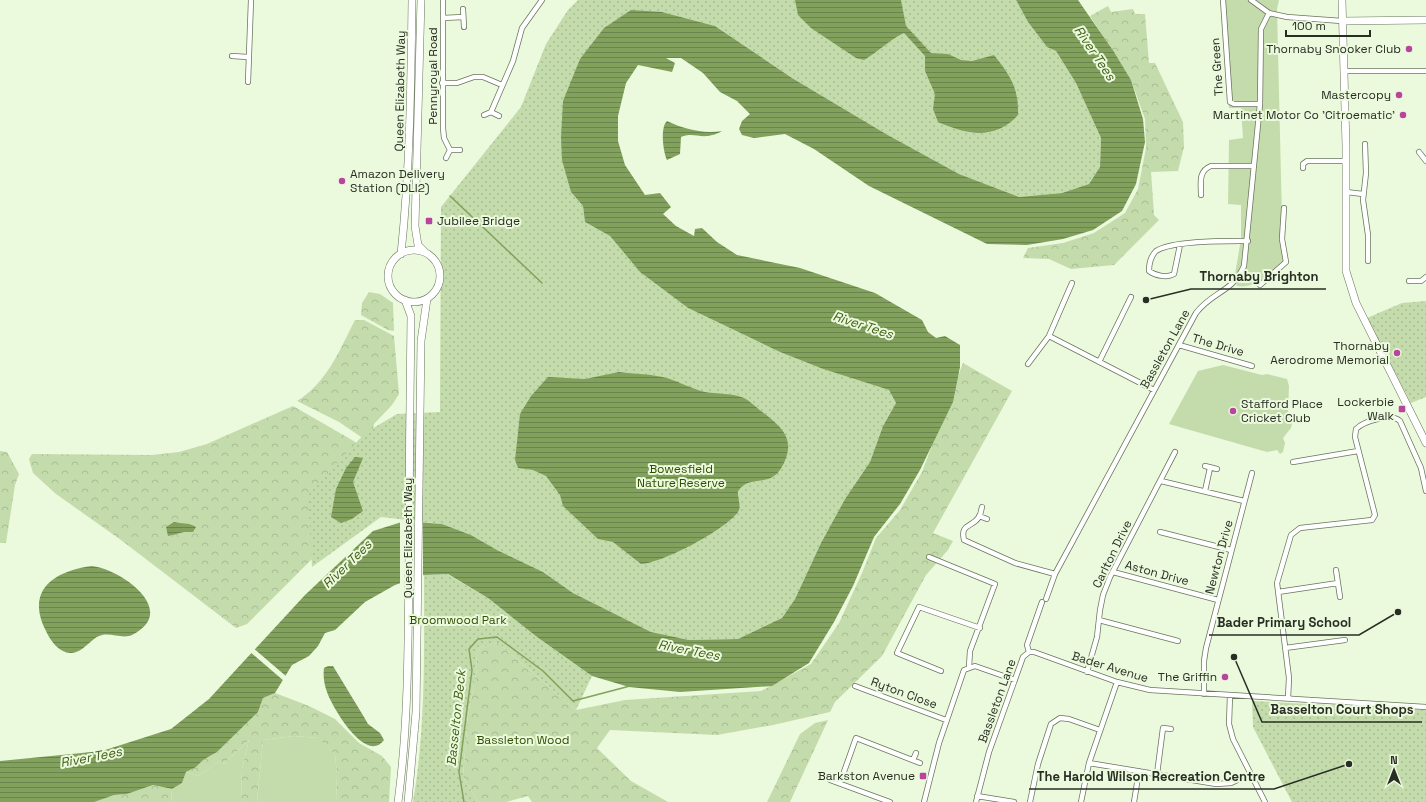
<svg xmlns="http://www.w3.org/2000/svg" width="1426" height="802" font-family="'Space Grotesk',sans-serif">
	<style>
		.green { fill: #c4dcab }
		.forest { fill: url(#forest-crowns) }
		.park { fill: url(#park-dots) }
		.water { fill: url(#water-rules) }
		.pier { fill: #ebf9dd }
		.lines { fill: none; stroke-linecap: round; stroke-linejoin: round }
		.stream { stroke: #82a15d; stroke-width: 1.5 }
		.street-casing { stroke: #69755d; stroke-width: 6 }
		.secondary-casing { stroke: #69755d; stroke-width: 8 }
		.street { stroke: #fff; stroke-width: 4.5 }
		.secondary { stroke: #fff; stroke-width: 7 }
		.poi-dot { fill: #b9449d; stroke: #ebf9dd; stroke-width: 1.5 }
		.labels { text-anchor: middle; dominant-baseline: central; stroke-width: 4; stroke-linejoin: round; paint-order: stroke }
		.poi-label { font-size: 12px; fill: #292e24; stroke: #ebf9dd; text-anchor: end }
		.street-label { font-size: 12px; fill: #292e24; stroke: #ebf9dd }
		.park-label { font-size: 12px; fill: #334e00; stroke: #ebf9dd }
		.water-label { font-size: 13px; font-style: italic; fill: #446119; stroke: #ebf9dd }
		.leader { fill: none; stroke: #292e24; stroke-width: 1.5 }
		.callout-dot { fill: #292e24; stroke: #ebf9dd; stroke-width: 1.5 }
		.callout-label { font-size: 13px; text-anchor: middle; font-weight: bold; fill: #292e24; stroke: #ebf9dd; stroke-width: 4; stroke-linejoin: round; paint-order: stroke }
	</style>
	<defs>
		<pattern id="forest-crowns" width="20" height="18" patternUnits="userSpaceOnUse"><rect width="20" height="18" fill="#c4dcab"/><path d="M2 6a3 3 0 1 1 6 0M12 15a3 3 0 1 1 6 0" fill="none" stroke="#a8bd93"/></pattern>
		<pattern id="park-dots" width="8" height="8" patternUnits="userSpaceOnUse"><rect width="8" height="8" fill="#c4dcab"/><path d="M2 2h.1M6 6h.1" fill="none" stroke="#a8bd93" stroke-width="1.8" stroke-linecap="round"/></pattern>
		<pattern id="water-rules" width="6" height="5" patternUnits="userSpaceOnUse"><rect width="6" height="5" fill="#82a15d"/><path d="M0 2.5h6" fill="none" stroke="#6a844d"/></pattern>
	</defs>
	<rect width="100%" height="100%" fill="#ebf9dd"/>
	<!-- green -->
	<path class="green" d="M1222 0H1279L1277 9 1283 261C1268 274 1259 289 1237 286L1235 274 1241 239V205L1228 204 1229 140 1243 138 1241 108H1229Z
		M1223 365 1262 375 1267 374 1287 379 1289 386 1288 415 1293 419 1291 428 1283 438 1285 443 1283 452 1280 454 1277 450 1267 452 1169 424 1198 371Z
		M294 736 319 738 335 755 337 774 336 802H257L263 740Z
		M249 740 242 769 241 799 247 802H171L172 789 182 783 186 772 198 776 220 761 224 764Z"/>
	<!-- forest -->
	<path class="forest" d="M1108 6 1111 12 1133 9 1135 14H1145L1149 63H1155L1183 122 1184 147 1178 171 1151 172 1154 215 1159 220 1114 265 1071 269 1049 259 1023 258 1028 248 1063 243 1094 233 1125 213 1138 189 1146 148 1145 119 1131 80 1090 16Z
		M369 292 380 294 393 303 394 331 388 330 361 315 362 303Z
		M355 320H364L394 336 399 394 392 405 374 424 370 443 339 422 297 401C327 383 340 349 355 320Z
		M963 363 1012 391 933 533 953 541 948 550 926 575 882 656 835 702 830 712 773 725 717 735 610 730 597 748 631 781 668 802H532L528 796 506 802H478L463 777 468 715 477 669 476 655 481 647 498 643 576 710 625 700 761 691 811 664 839 623 862 573 876 538 900 510 922 472Z
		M293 406 371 451 336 535 247 624 236 628 121 540 56 494 33 473 29 459 32 454 152 455 179 452 207 444Z
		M0 451 7 452 19 474 15 485 6 543H0Z
		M275 693 309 706 335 719 359 743 382 756 391 767 389 802H336L337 774 335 755 318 738 294 736 263 740 257 802H247L241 800 242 769 249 740 224 764 220 761 198 776 186 772 196 767 203 760 217 752 258 712 263 698Z
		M828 720 790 802H767L800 734 815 723Z
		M153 785 172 789 171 802H88L114 795 127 794Z"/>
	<!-- park -->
	<path class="park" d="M578 0H1016L1028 22 1047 47 1056 51 1076 83 1101 138 1100 167 1089 184 1062 193 1019 197 959 174 886 134 792 78 715 26 662 12 571 192 583 206 585 222 610 236 640 272 688 308 780 352 823 369 889 390 896 403 883 426 870 462 845 499 821 543 795 599 782 618 738 639 689 640 651 632 573 593 543 572 497 550 471 535 442 524 381 517 312 567 308 495 365 433 397 414 440 412 441 207 521 107 546 44 568 10Z
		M1426 301V397L1411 403 1367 318 1402 303Z
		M447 574 488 598 537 637 592 676 576 710 498 643 481 647 476 655 477 669 468 715 463 777 478 802H413C426 728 424 650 424 575Z
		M1252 701 1426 710V802H1292L1253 727Z"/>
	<!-- water -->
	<path class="water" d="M795 0H901L906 26 931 53 948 54 961 60 972 61 994 55C1010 75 1019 88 1018 115 995 141 966 134 938 122L933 109 935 94 925 71V56L904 33C889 40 878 52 864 60L856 58 811 28 798 15Z
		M1016 0H1078L1114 52 1131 80 1143 119 1145 142 1136 184 1122 211 1093 230 1063 239 1027 245 987 244 869 186 814 149 785 134 754 138 742 135 739 129 742 121 750 114 737 101 720 92 703 73 681 58H666L675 63 672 72 638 65 626 83 618 116V141L625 165 645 195 660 193 671 207 663 214 676 226 694 236 695 229 702 228 717 242 737 255 800 268 875 293 922 320 928 332 936 338 945 336 960 345V367L953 402 920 470 900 504 874 537 853 586 834 622 809 663 772 686 680 692 629 687 592 676 537 637 488 598 448 574 424 575 395 585 365 602 335 630 325 633 318 646 309 656 292 665 275 693 263 698 258 712 217 752 203 760 196 767 186 772 182 783 172 789 153 785 127 794 114 795 94 802H0V761L102 751 171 729 209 699 305 595 373 531 405 521 442 524 471 535 497 550 543 572 573 593 651 632 689 640 738 639 782 618 795 599 821 543 845 499 870 462 883 426 896 403 889 390 823 369 780 352 688 308 640 272 610 236 585 222 583 206 571 192 562 160 561 137 563 101 580 59 604 28 631 10 662 12 715 26 792 78 886 134 959 174 1019 197 1062 193 1089 184 1100 167 1101 138 1076 83 1056 51 1047 47 1028 22Z
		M667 121C684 129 702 134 722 131 703 142 695 131 681 137L680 154 667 160C663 152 660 127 667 121Z
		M619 372C634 374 652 374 667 378 680 382 692 389 705 392 717 394 733 393 744 398 750 401 756 407 761 411 780 426 796 437 784 463 771 491 752 472 738 491 737 498 742 506 738 512 725 530 663 563 641 564L613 542 598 539 563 506 560 495 546 476 533 470 518 468 515 460 520 414 531 396 548 377 585 379Z
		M355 457 363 458 353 482 363 511 352 519 341 523 331 517 336 489 346 468Z
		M174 522C181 524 189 522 196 527L193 532H184L168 536 166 527Z
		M92 566C121 569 180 611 132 635 123 639 112 633 102 635 94 637 89 644 82 649 66 660 53 646 46 631 25 590 54 571 92 566Z
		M328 666H333L364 717 368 724 380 733 384 740C366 765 332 707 327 692 324 684 323 676 324 668Z"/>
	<!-- pier -->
	<path class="pier" d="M405 519 423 521V577L400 585V521Z
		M253 648 287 677 284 681 249 651Z"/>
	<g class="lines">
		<!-- stream -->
		<path class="stream" d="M450 196 542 283
			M464 802 459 772 472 670 469 649 478 639 497 637 543 671 573 701 630 686"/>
		<!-- street casing -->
		<g class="street-casing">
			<path id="street" d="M443 0V128L444 138 450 150
				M1223 0 1230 102 1234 104H1260
				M1251 0 1269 13 1287 17 1342 21
				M463 9 464 27
				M443 18 463 17
				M232 56 248 57
				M1343 71H1426
				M248 82 251 0
				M442 83H457L474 77H483L502 85
				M491 112 499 116
				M484 115 491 112 513 61 522 28 542 0
				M1365 144 1366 173 1363 200 1368 235V261
				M1419 152 1426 161
				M446 158 450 150H460
				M1303 168V164L1307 161H1346
				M1346 192 1363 194
				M1201 195C1201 183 1198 171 1211 166H1254
				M1180 245 1174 274C1167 278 1156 276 1149 271 1149 264 1151 256 1156 251 1172 240 1228 241 1248 241
				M1409 281H1421L1426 277
				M1260 285 1286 262 1282 239 1284 208
				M1049 336 1154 390
				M1179 345 1252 366
				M1099 362 1131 297
				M1028 364 1049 336 1072 283
				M1293 462 1358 451
				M1205 466 1217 469
				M1161 481 1244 501
				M1205 491 1210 468
				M982 507C981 510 981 514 979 517 972 528 960 523 964 540L1015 563 1055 574
				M979 516 987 519
				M1160 532 1231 550
				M929 557 995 584 970 651 969 667
				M1336 570 1340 597
				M1113 572 1218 600
				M1278 592 1338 583
				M1046 599 1055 574 1196 313C1213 291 1232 293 1244 266L1260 104 1261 29 1269 13
				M1099 620 1178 641
				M1285 648 1345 640
				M1029 652H1034L1117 682 1150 690 1426 707
				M1029 652 1027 645 1042 602
				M941 671 897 653 919 607 980 628
				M1087 672 1097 637 1100 610 1103 595 1110 577 1175 452
				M855 686 946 720
				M1204 694V661L1206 648 1252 473
				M1230 695 1229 724 1233 739 1265 802
				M1288 698 1289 678 1277 583 1291 535 1300 528 1372 520 1375 515 1355 437 1356 429C1364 421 1391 413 1400 421L1421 468 1426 491
				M913 760 916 753
				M1089 763 1216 784 1231 783 1250 774
				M1157 774 1163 728 1171 729
				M830 780 890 802
				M840 783 856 738 920 763
				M977 796 1014 802
				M924 802 939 743 964 670 975 666 1015 680
				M976 802 989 752 1023 657 1029 652
				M1030 802 1038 764 1051 724 1060 718 1069 719 1100 730
				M1081 802 1089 763 1117 682
				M1134 802 1139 771"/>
		</g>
		<!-- secondary casing -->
		<g class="secondary-casing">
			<path id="secondary" d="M421 0 415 226 418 245 426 253
				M1342 0 1346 146V271L1356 303 1426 443
				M1342 21 1426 20
				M388 276a26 26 0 1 1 52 0a26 26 0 1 1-52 0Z
				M401 254C410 169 411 85 412 0
				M398 802C409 721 408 637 409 555 409 475 410 396 411 316L405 300
				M408 802 416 712 421 341 427 299"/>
		</g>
		<!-- street -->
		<use href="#street" class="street"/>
		<!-- secondary -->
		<use href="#secondary" class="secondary"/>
	</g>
	<!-- markers -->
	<g class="poi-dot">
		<circle cx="1409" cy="49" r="4"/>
		<circle cx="1399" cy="95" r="4"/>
		<circle cx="1403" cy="115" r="4"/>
		<circle cx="342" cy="181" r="4"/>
		<rect x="425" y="217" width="8" height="8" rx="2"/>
		<circle cx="1397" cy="353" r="4"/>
		<rect x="1398" y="405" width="8" height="8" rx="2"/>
		<circle cx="1233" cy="411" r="4"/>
		<circle cx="1225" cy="677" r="4"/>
		<rect x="919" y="772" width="8" height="8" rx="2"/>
	</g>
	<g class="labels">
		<!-- poi labels -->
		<g class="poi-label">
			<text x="1401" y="49">Thornaby Snooker Club</text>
			<text x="1391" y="95">Mastercopy</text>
			<text x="1395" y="115">Martinet Motor Co 'Citroematic'</text>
			<text x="350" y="174" text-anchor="start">Amazon Delivery<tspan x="350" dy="14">Station (DLI2)</tspan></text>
			<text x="437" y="221" text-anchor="start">Jubilee Bridge</text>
			<text x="1389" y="346">Thornaby<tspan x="1389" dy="14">Aerodrome Memorial</tspan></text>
			<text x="1394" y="402">Lockerbie<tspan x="1394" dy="14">Walk</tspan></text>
			<text x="1241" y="404" text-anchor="start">Stafford Place<tspan x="1241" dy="14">Cricket Club</tspan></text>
			<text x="1217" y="677">The Griffin</text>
			<text x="915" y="776">Barkston Avenue</text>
		</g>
		<!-- street labels -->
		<g class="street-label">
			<text transform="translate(1217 67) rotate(-94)">The Green</text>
			<text transform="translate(433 76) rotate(-90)">Pennyroyal Road</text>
			<text transform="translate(400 91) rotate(-89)">Queen Elizabeth Way</text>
			<text transform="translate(1218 345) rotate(16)">The Drive</text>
			<text transform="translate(1165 349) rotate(-61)">Bassleton Lane</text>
			<text transform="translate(408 538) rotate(-90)">Queen Elizabeth Way</text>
			<text transform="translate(1112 554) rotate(-64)">Carlton Drive</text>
			<text transform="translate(1219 557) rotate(-75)">Newton Drive</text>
			<text transform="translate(1157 573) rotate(15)">Aston Drive</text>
			<text transform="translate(1110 667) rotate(17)">Bader Avenue</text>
			<text transform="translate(904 693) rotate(20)">Ryton Close</text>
			<text transform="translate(997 701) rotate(-70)">Bassleton Lane</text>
		</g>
		<!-- park labels -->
		<g class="park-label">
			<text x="681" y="469">Bowesfield<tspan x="681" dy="14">Nature Reserve</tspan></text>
			<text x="458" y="620">Broomwood Park</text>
			<text x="523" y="740">Bassleton Wood</text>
		</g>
		<!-- water labels -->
		<g class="water-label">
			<text transform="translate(1095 53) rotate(56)">River Tees</text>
			<text transform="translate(863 325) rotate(18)">River Tees</text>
			<text transform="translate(347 564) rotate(-44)">River Tees</text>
			<text transform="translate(689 650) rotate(11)">River Tees</text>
			<text transform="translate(456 718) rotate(-84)">Basselton Beck</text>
			<text transform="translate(91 757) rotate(-11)">River Tees</text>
		</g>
	</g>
	<!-- callouts -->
	<path class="leader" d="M1146 300L1191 289H1326M1398 612L1359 635H1209M1234 657L1262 722H1422M1349 764L1274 789H1029"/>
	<g class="callout-dot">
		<circle cx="1146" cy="300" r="4"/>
		<circle cx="1398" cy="612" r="4"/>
		<circle cx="1234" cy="657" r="4"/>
		<circle cx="1349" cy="764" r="4"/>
	</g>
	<g class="callout-label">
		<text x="1259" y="281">Thornaby Brighton</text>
		<text x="1284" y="627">Bader Primary School</text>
		<text x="1342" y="714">Basselton Court Shops</text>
		<text x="1151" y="781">The Harold Wilson Recreation Centre</text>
	</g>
	<!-- north arrow -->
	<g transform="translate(1394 770)" stroke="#ebf9dd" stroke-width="3" paint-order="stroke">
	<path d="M0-3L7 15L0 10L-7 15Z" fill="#292e24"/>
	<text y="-6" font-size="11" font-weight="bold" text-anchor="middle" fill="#292e24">N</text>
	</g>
	<!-- scale -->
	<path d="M1286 30v6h84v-6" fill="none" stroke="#292e24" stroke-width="2"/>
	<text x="1292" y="30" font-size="12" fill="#292e24" stroke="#ebf9dd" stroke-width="3" paint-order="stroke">100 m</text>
</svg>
